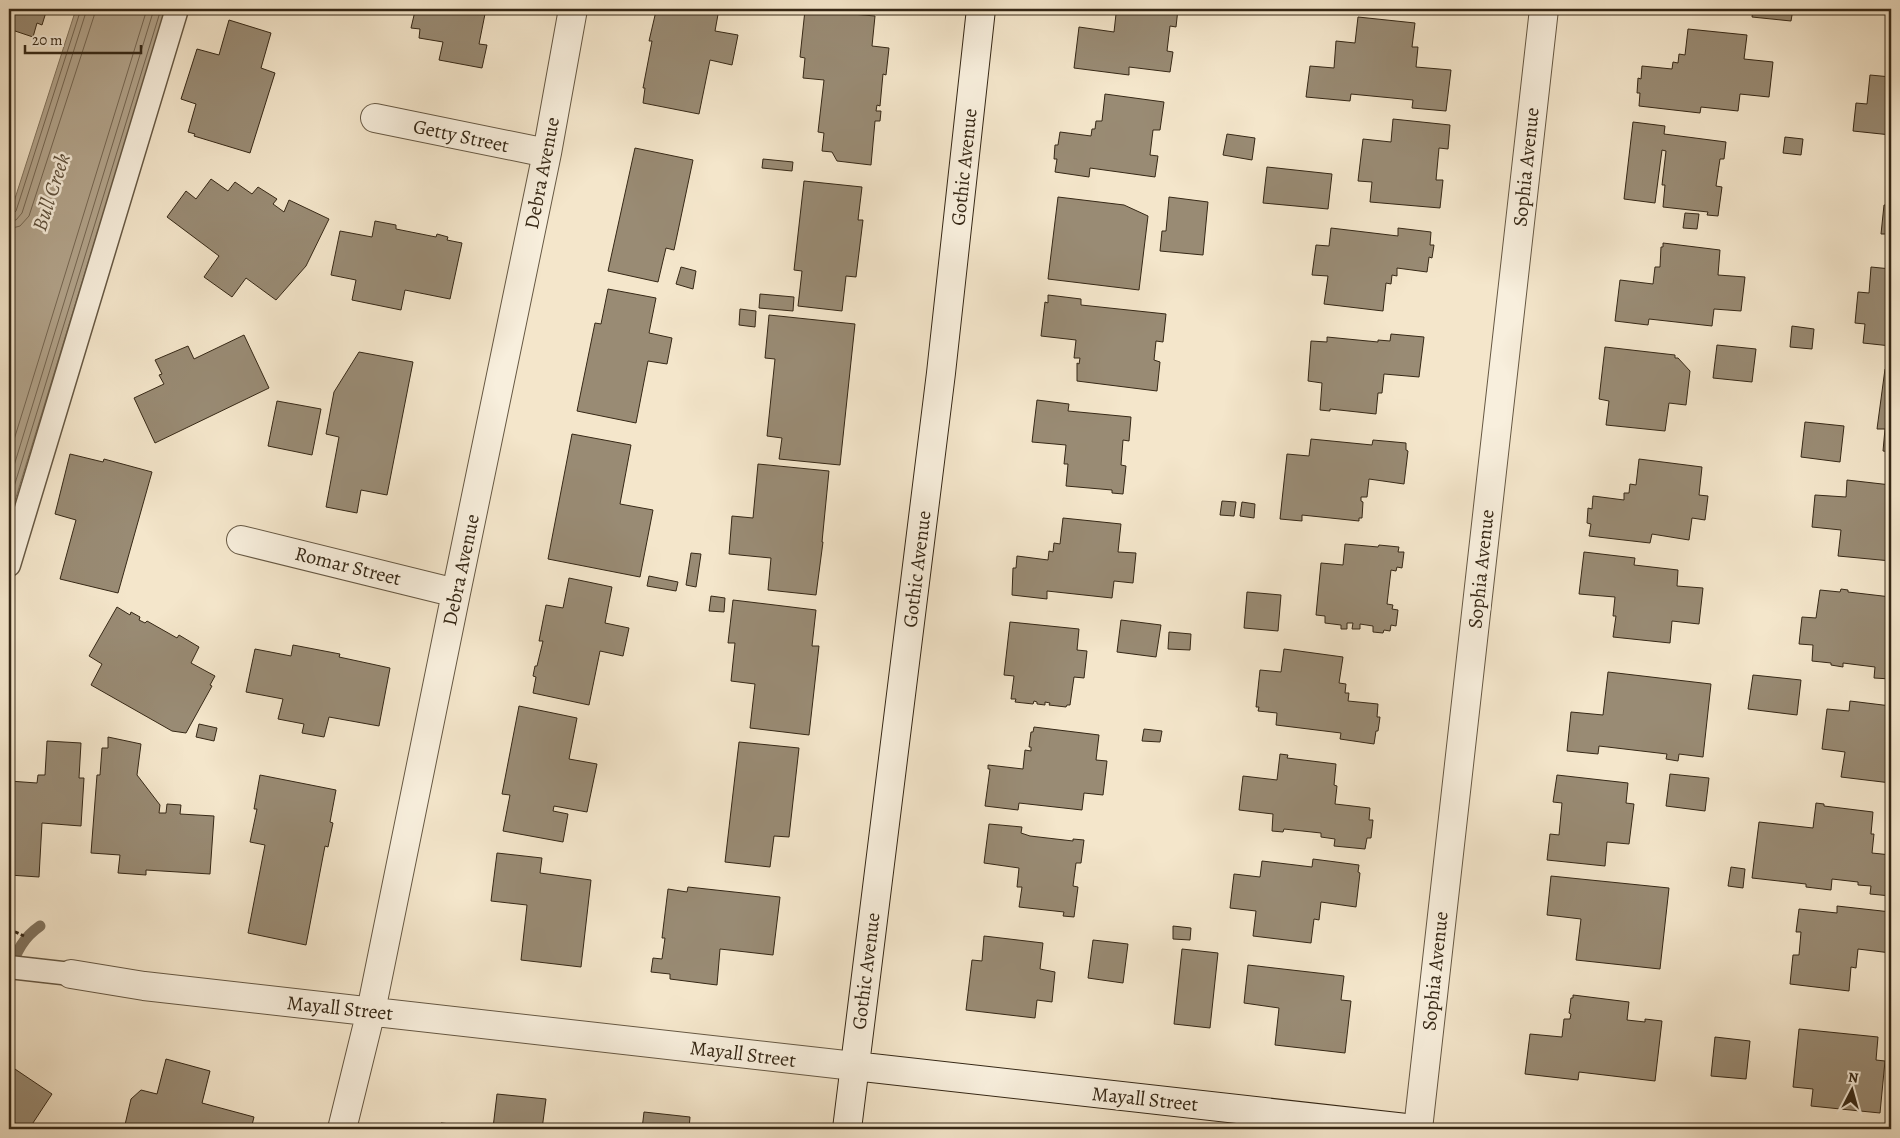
<svg xmlns="http://www.w3.org/2000/svg" width="1900" height="1138" font-family="Alegreya,serif">
	<style>
		.water { fill: #b3a58d; stroke: #81735d }
		.lines { fill: none; stroke-linecap: round; stroke-linejoin: round }
		.shore { stroke: #746652; stroke-width: 1 }
		.stream { stroke: #81735d; stroke-width: 11 }
		.building { fill: #998b74; stroke: #362816 }
		.lane-casing { stroke: #665843; stroke-width: 25 }
		.street-casing { stroke: #665843; stroke-width: 30 }
		.secondary-casing { stroke: #362816; stroke-width: 30 }
		.path { stroke: #362816; stroke-width: 3; stroke-dasharray: 4 2.5; stroke-linecap: butt }
		.lane { stroke: #f8efdd; stroke-width: 22 }
		.street { stroke: #f8efdd; stroke-width: 28 }
		.secondary { stroke: #f8efdd; stroke-width: 28 }
		.labels { text-anchor: middle; dominant-baseline: central; stroke-width: 5; stroke-linejoin: round; paint-order: stroke }
		.street-label { font-size: 20px; fill: #362816; stroke: #f8efdd }
		.water-label { font-size: 21px; font-style: italic; fill: #5c4e3a; stroke: #f8efdd }
	</style>
	<rect width="100%" height="100%" fill="#f4e6cb"/>
	<filter id="stains"><feTurbulence type="fractalNoise" baseFrequency=".004" numOctaves="4"/><feColorMatrix values="0 0 0 0 .2 0 0 0 0 .09 0 0 0 0 .02 0 0 0 .5 -.17"/></filter>
	<radialGradient id="worn" r=".72"><stop offset=".6" stop-color="#630" stop-opacity="0"/><stop offset="1" stop-color="#630" stop-opacity=".3"/></radialGradient>
	<!-- water -->
	<path class="water" d="M76 9H166L9 520V217Z"/>
	<g class="lines">
		<!-- shore -->
		<path class="shore" d="M9 215 13 214 16 211 81 9
			M9 221 16 220 22 213 87 9
			M9 229 20 226 29 216 94 16 95 9
			M9 456 147 9
			M9 482 154 9
			M9 503 161 9"/>
		<!-- stream -->
		<path class="stream" d="M11 971C15 952 24 937 40 926"/>
	</g>
	<!-- building -->
	<path class="building" d="M9 9H47L42 25 37 23 33 37 9 29Z
		M424 9H486L479 44 487 45 482 68 439 60 443 42 419 38 420 29 411 28 415 11 424 13Z
		M674 9H719L715 31 738 35 732 65 710 60 699 114 643 103 645 88H643L652 41H649L656 11 672 14Z
		M1120 9H1178L1176 27 1170 26 1167 51 1173 52 1170 72 1129 67V75L1074 68 1079 27 1114 32 1116 14H1120Z
		M1753 9H1793L1791 21 1752 17Z
		M805 10 875 16 872 46 889 48 886 75 883 74 880 106 877 105 876 111H881L880 121H875L871 165 837 161 832 152 822 151 824 133 818 132 824 80 803 78 805 58 800 57Z
		M1358 17 1415 23 1412 47H1418L1416 67 1451 70 1446 111 1412 108 1413 100 1351 94 1350 101 1306 97 1310 66 1334 68 1336 41 1355 43Z
		M229 20 271 33 261 68 275 73 250 153 194 136 195 134 188 132 196 104 181 99 197 49 219 55Z
		M1688 29 1747 35 1744 59 1773 62 1769 97 1740 94 1738 111 1701 107 1700 113 1639 106 1640 93H1637L1638 78 1641 79 1642 66 1672 69 1673 62 1678 63 1679 54 1685 55Z
		M1870 75 1891 77V135L1853 131 1856 103 1867 104Z
		M1105 94 1164 102 1160 130H1153L1150 155 1158 156 1155 177 1090 168 1089 177 1055 172 1057 159H1054L1055 145H1058L1060 132 1091 136 1092 129H1095L1096 121H1102Z
		M1393 119 1450 125 1448 149 1439 148 1436 180H1443L1440 208 1370 202 1372 182 1358 181 1363 139 1391 142Z
		M1633 122 1665 126 1664 134 1726 142 1724 159H1720L1716 186 1722 187 1718 216 1707 215 1708 212 1663 207 1665 185H1662L1666 151 1662 150 1655 203 1624 199Z
		M1227 134 1255 138 1252 160 1223 155Z
		M1785 137 1803 139 1801 155 1783 153Z
		M635 148 693 160 674 250 666 248 658 282 608 271Z
		M763 159 793 162 792 171 762 168Z
		M1889 160 1891 161V181H1887Z
		M1267 167 1332 174 1328 209 1263 203Z
		M211 179 228 191 235 182 252 194 258 187 277 199 273 204 284 212 289 200 329 219 306 266 276 300 246 278 232 297 204 277 219 256 167 217 186 191 196 199Z
		M804 181 862 187 858 220H863L856 277 846 276 842 311 798 306 802 271 794 270Z
		M1891 185V234H1881L1884 205H1889Z
		M1058 197 1124 205 1148 216 1139 290 1048 279Z
		M1169 197 1208 202 1203 255 1160 251 1162 231H1166Z
		M1685 213 1699 214 1697 229 1683 228Z
		M375 221 396 225V229L436 237 437 234 448 237 447 240 462 243 450 299 405 290 401 310 352 300 356 280 331 275 340 231 372 237Z
		M1331 228 1398 236V228L1431 232 1430 245H1434L1432 258 1429 257 1427 272 1397 268V276L1392 275 1391 284 1386 283 1383 311 1324 304 1328 276 1312 275 1316 245 1329 246Z
		M1663 243 1720 250 1718 275 1745 277 1741 311 1714 309 1712 326 1649 319 1648 325 1615 321 1620 280 1653 284 1655 267H1660L1661 247H1663Z
		M681 267 696 271 693 289 676 284Z
		M1871 267 1891 269V346L1863 343 1865 324 1855 323 1858 292 1869 293Z
		M608 289 656 298 649 333 672 338 667 364 648 361 636 423 577 411 595 323 601 324Z
		M760 294 794 297 793 311 759 308Z
		M1048 295 1081 299V305L1166 314 1163 342 1156 341 1154 360 1160 362 1157 391 1077 381V363L1079 364 1080 358H1074L1076 340 1041 336 1045 302 1048 303Z
		M740 309 756 311 755 327 739 325Z
		M769 315 855 324 840 465 779 459 782 438 767 436 775 359 765 358Z
		M1792 326 1814 329 1812 349 1790 347Z
		M1391 334 1424 337 1419 377 1384 374 1382 393H1378L1376 414 1330 409V411L1320 410 1322 383 1308 381 1311 341 1327 342V337L1378 342V340L1390 341Z
		M244 335 269 388 155 443 134 398 164 384 159 375 162 374 155 360 188 346 194 359Z
		M1717 345 1756 349 1752 382 1713 378Z
		M1605 347 1675 355V358H1678L1690 371 1686 405 1669 403 1665 431 1606 425 1609 401 1599 399Z
		M359 352 413 362 387 495 361 490 357 513 326 507 339 437 326 434 334 392Z
		M1885 369H1891V452L1883 451 1885 429H1877Z
		M1037 400 1069 404 1068 411 1131 417 1129 441 1123 440 1121 465 1126 466 1123 494 1112 493V490L1066 486 1068 464H1064L1066 445 1032 442Z
		M277 401 321 409 312 455 268 446Z
		M1805 422 1844 426 1840 462 1801 457Z
		M572 434 631 445 620 504 653 510 640 577 548 559Z
		M1311 439 1372 445 1373 440 1406 443V450L1408 451 1404 484 1369 479 1367 497H1361V501L1363 502 1362 518H1359V521L1302 515V521L1280 519 1287 454 1309 456Z
		M70 454 103 462 104 459 152 472 118 593 60 579 76 520 55 514Z
		M1639 459 1702 467 1699 495 1708 496 1705 520 1692 518 1689 540 1652 534 1650 543 1589 536 1591 524 1587 523 1588 508 1592 509 1593 496 1624 500V493H1629L1630 484 1636 485Z
		M758 464 829 471 822 542H823L816 595 768 590 771 558 729 554 732 516 753 518Z
		M1847 480 1891 485V561L1838 556 1841 530 1812 527 1815 495 1846 497Z
		M1222 501 1236 502 1234 516 1220 515Z
		M1242 502 1255 504 1254 518 1240 516Z
		M1063 518 1121 524 1118 552 1136 553 1133 583 1114 581 1112 598 1047 591V599L1012 595 1013 568H1016L1017 556 1048 560 1049 551 1053 552 1054 543 1060 544Z
		M1345 544 1378 547 1379 545 1399 547 1398 552H1404L1402 568 1397 567 1396 571 1391 570 1387 604 1393 605 1392 609 1398 610 1396 626 1391 625 1390 631 1384 630 1383 633 1373 632V626L1360 624V629H1352L1353 623H1347V629H1341V625L1325 623V616L1316 615 1321 563 1343 565Z
		M1584 552 1635 558 1634 565 1678 570 1677 586 1703 588 1699 624 1672 621 1670 643 1613 637 1616 616H1613L1615 597 1579 594Z
		M691 553 701 554 696 587 686 585Z
		M649 576 678 582 676 591 647 586Z
		M569 578 612 587 605 623 629 628 623 656 600 651 589 705 533 693 536 677 533 676 535 666H537L543 641H539L546 605 563 608Z
		M1841 589 1848 590V592L1891 597V679L1874 678 1875 667 1843 663V667L1831 665V663L1812 661 1813 645 1799 644 1802 617 1816 618 1820 590 1840 592Z
		M1247 592 1281 595 1278 631 1244 628Z
		M711 596 725 598 724 612 709 611Z
		M733 600 816 610 812 646H819L809 735 750 728 755 684 731 681 735 643H728Z
		M117 607 130 615 131 612 140 617 139 620 145 623 147 621 177 638 179 635 199 647 191 663 215 676 210 685 212 686 186 733 172 731 91 685 102 664 89 656Z
		M1121 620 1161 625 1156 657 1117 652Z
		M1010 622 1079 629 1077 650 1087 651 1084 678 1074 677 1070 705H1067L1066 707 1049 705 1050 703 1045 702V705L1037 704V702L1034 701 1033 704 1015 702 1016 699H1011L1014 676 1004 675Z
		M1169 632 1191 634 1190 650 1168 649Z
		M293 645 340 654 339 657 390 668 379 726 329 717 324 737 302 733 304 724 278 719 283 699 246 692 255 649 291 656Z
		M1284 649 1343 657 1339 683 1346 684 1345 693H1349L1348 701 1378 704 1377 717H1380L1378 731H1376L1374 744 1340 739 1341 733 1276 725 1277 713 1258 711 1259 707H1256L1260 670 1281 672Z
		M1608 672 1711 684 1703 757 1679 754 1678 761 1666 759 1667 754 1599 746 1598 754 1567 751 1571 712 1603 715Z
		M1753 675 1801 680 1797 715 1748 709Z
		M1850 701 1891 706V783L1841 777 1845 752 1822 749 1827 709 1849 711Z
		M519 706 577 718 569 759 597 764 587 812 554 806 553 811 568 814 563 842 503 831 510 795 502 794Z
		M199 724 217 728 214 741 196 737Z
		M1034 727 1099 735 1096 760 1107 761 1103 795 1084 793 1082 810 1019 803 1018 810 985 806 990 769H988V765L1023 769 1025 750 1031 751V747H1029L1031 732H1033Z
		M1144 729 1162 731 1160 742 1142 741Z
		M108 737 141 744 137 775 160 805 159 813H166L167 804 181 805 180 814 214 816 210 874 146 870V875L118 873 120 855 91 853 97 775H100L102 748H108Z
		M47 741 81 743 79 778H84L81 826 42 823 39 877 9 875V781L37 783 38 775H45Z
		M739 742 799 748 789 837 774 836 770 867 725 862Z
		M1280 754 1288 755 1287 758 1336 764 1334 785 1337 786 1335 804 1370 808 1369 820H1373L1371 838H1367L1365 849 1334 846 1335 839 1321 837V833L1284 829 1283 832 1272 831 1273 814 1239 810 1243 776 1277 780Z
		M1670 774 1709 778 1705 811 1666 806Z
		M260 775 336 790 330 822 333 823 328 847 325 846 306 945 248 933 265 845 250 842 257 809H254Z
		M1557 775 1628 783 1626 803 1634 804 1629 844 1607 842 1605 866 1547 860 1550 834 1559 835 1562 803 1553 802Z
		M1816 803 1824 804V806L1873 812 1871 834H1874L1872 853 1891 855V896L1870 894 1871 886 1858 885V882L1832 879 1831 890 1806 887V884L1752 878 1759 822 1813 828Z
		M989 824 1022 827 1021 833 1030 836 1073 841V839L1084 840 1081 863H1076L1073 886 1078 887 1074 917 1063 916 1064 912 1019 907 1022 887H1017L1019 868 984 863Z
		M497 853 542 858 540 873 591 880 581 967 521 960 527 905 491 901Z
		M1313 859 1359 865 1358 872 1360 873 1356 907 1321 902 1319 920 1314 919 1311 943 1253 936 1256 911 1230 908 1234 874 1260 877 1262 861 1312 867Z
		M1731 867 1745 869 1743 888 1728 886Z
		M1551 876 1669 888 1660 969 1576 960 1581 919 1547 915Z
		M688 887 780 897 773 955 720 949 717 985 670 979V974L651 972 653 958 662 959 665 938H662L668 889 687 892Z
		M1837 906 1891 912V953L1858 949 1856 968 1851 967 1849 991 1790 984 1793 955H1799L1801 932H1796L1799 909 1837 913Z
		M1173 926 1191 928 1190 940 1173 939Z
		M984 936 1043 943 1040 969 1055 972 1052 1002 1037 1000 1035 1018 966 1010 972 960 982 961Z
		M1093 940 1128 944 1123 983 1088 978Z
		M1182 949 1218 953 1210 1028 1174 1024Z
		M1248 965 1344 976 1341 1000 1351 1001 1345 1053 1275 1045 1279 1008 1244 1003Z
		M1573 995 1629 1002 1627 1020 1645 1022V1019L1662 1021 1655 1081 1579 1072 1578 1080 1525 1074 1530 1034 1562 1037 1564 1019H1570L1571 1014 1569 1013 1571 998H1573Z
		M1799 1029 1878 1037 1876 1060 1885 1061 1880 1113 1811 1106 1813 1089 1793 1087Z
		M1715 1037 1750 1041 1746 1079 1711 1076Z
		M166 1059 210 1071 202 1103 254 1117 251 1129H124L131 1099 141 1090 157 1094Z
		M9 1065 52 1094 29 1129H25L9 1119Z
		M497 1094 546 1099 542 1129H440L441 1123 493 1128Z
		M644 1112 690 1117 689 1129H642Z"/>
	<g class="lines">
		<!-- lane casing -->
		<g class="lane-casing">
			<path id="lane" d="M9 565 177 9
				M9 967 71 974"/>
		</g>
		<!-- street casing -->
		<g class="street-casing">
			<path id="street" d="M375 118 547 153
				M241 540 456 593
				M71 974 144 986 854 1066
				M342 1129 371 1011 456 593 547 153 573 9
				M1418 1129 1544 9"/>
		</g>
		<!-- secondary casing -->
		<g class="secondary-casing">
			<path id="secondary" d="M854 1066 1415 1129
				M847 1129 941 373 981 9"/>
		</g>
		<!-- path -->
		<path class="path" d="M9 929 24 936"/>
		<!-- lane -->
		<use href="#lane" class="lane"/>
		<!-- street -->
		<use href="#street" class="street"/>
		<!-- secondary -->
		<use href="#secondary" class="secondary"/>
	</g>
	<g class="labels">
		<!-- street labels -->
		<g class="street-label">
			<text transform="translate(461 136) rotate(12)">Getty Street</text>
			<text transform="translate(964 167) rotate(-84)">Gothic Avenue</text>
			<text transform="translate(1526 167) rotate(-84)">Sophia Avenue</text>
			<text transform="translate(542 173) rotate(-79)">Debra Avenue</text>
			<text transform="translate(348 566) rotate(14)">Romar Street</text>
			<text transform="translate(917 569) rotate(-83)">Gothic Avenue</text>
			<text transform="translate(1481 569) rotate(-84)">Sophia Avenue</text>
			<text transform="translate(461 570) rotate(-78)">Debra Avenue</text>
			<text transform="translate(866 971) rotate(-83)">Gothic Avenue</text>
			<text transform="translate(1435 971) rotate(-84)">Sophia Avenue</text>
			<text transform="translate(340 1008) rotate(6)">Mayall Street</text>
			<text transform="translate(743 1054) rotate(7)">Mayall Street</text>
			<text transform="translate(1145 1099) rotate(6)">Mayall Street</text>
		</g>
		<!-- water labels -->
		<g class="water-label">
			<text transform="translate(51 192) rotate(-72)">Bull Creek</text>
		</g>
	</g>
	<!-- margin -->
	<rect width="1900" height="1138" fill="none" stroke="#f4e6cb" stroke-width="30"/>
	<rect x="10" y="10" width="1880" height="1118" fill="none" stroke="#362816" stroke-width="2.5"/>
	<rect x="15" y="15" width="1870" height="1108" fill="none" stroke="#362816"/>
	<!-- north arrow -->
	<g transform="translate(1852 1090) rotate(6)" stroke="#f8efdd" stroke-width="4" paint-order="stroke">
	<path d="M0-4L9 19L0 12L-9 19Z" fill="#362816"/>
	<text y="-8" font-size="14" font-weight="bold" text-anchor="middle" fill="#362816">N</text>
	</g>
	<!-- scale -->
	<path d="M25 45v8h116v-8" fill="none" stroke="#362816" stroke-width="2.5"/>
	<text x="32" y="45" font-size="15" fill="#362816" stroke="#f8efdd" stroke-width="4" paint-order="stroke">20 m</text>
	<rect width="100%" height="100%" filter="url(#stains)"/>
	<rect width="100%" height="100%" fill="url(#worn)"/>
</svg>
